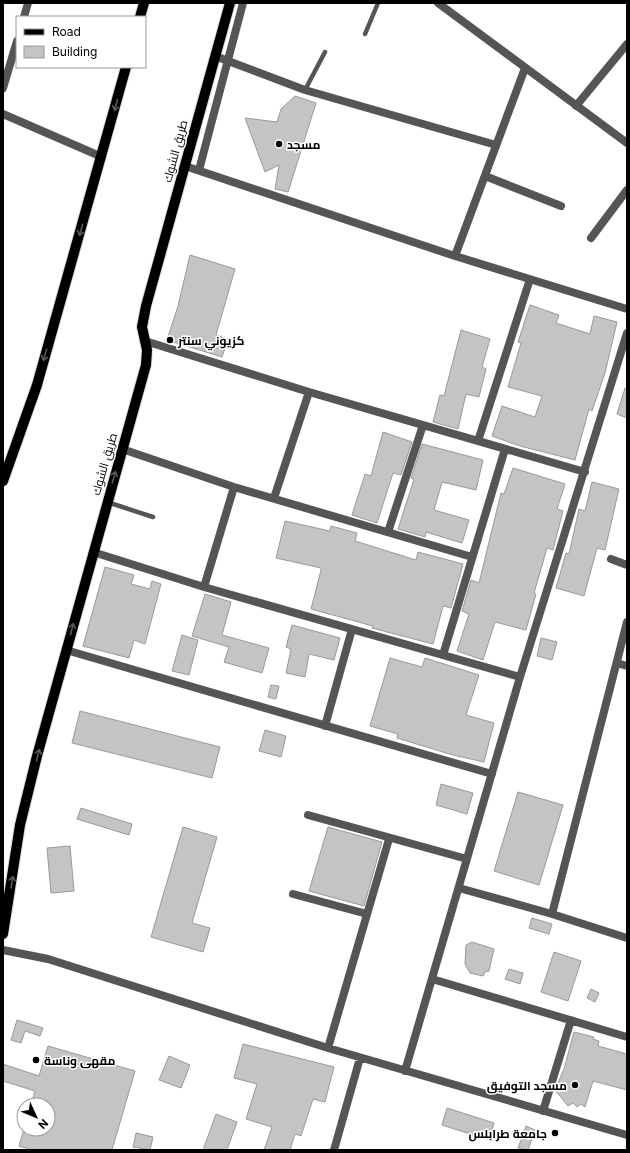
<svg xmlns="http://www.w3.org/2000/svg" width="630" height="1153" font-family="Inter,Cairo,sans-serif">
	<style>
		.building { fill: #c4c4c4; stroke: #999 }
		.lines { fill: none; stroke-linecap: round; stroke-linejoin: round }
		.primary-casing { stroke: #dbdbdb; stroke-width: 12 }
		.service { stroke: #555; stroke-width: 4.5 }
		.minor { stroke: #555; stroke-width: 8 }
		.primary { stroke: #000; stroke-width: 10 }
		.oneway { stroke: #595959 }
		.poi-dot { fill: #000; stroke: #fff; stroke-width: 1.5 }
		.labels { text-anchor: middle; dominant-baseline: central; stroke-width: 3; stroke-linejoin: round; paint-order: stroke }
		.poi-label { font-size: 12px; font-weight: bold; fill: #000; stroke: #fff; text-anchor: start }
		.street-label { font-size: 12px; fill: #000; stroke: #fff }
	</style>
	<rect width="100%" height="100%" fill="#fff"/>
	<!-- building -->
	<path class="building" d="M295 96 316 103 288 192 275 189 279 165 265 172 245 118 277 122 281 109Z
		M190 255 235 269 216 335 228 339 222 357 167 340 178 306Z
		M530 305 559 315 556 323 590 334 594 316 617 322 605 373 592 411 589 409 575 460 520 446 492 436 502 406 535 417 542 396 508 387 521 343 518 342Z
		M461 330 490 339 482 367 486 369 479 397 466 394 458 429 433 422 440 395 444 396Z
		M625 388 627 389V418L617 414Z
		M383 432 412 442 401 475 393 473 377 523 352 515 365 474 371 476Z
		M422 444 483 460 476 490 442 482 434 510 469 520 462 543 426 532 425 537 398 529 407 501 414 479 411 478Z
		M513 468 565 484 557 509 563 511 553 550 547 548 534 593 536 594 526 630 495 622 483 660 457 651 469 614 462 611 471 580 479 583 501 493 504 494Z
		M592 482 619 489 605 550 597 548 584 596 556 588 566 553 569 554 579 509 585 511Z
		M285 521 330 531 331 526 357 533 355 541 416 560 418 552 463 564 451 608 443 606 433 644 372 628 373 626 311 609 321 570V568L276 558Z
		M105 567 134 575 131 584 150 589 152 581 161 584 145 644 134 640 129 658 83 646Z
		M205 594 231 602 222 635 269 648 262 673 224 662 229 647 192 636Z
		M292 625 340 638 334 660 309 654 305 677 286 673 291 649 286 647Z
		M182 635 198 640 189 675 172 671Z
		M541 638 557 642 552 660 537 656Z
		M390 658 422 667 425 658 479 675 466 715 494 723 484 762 453 755 397 738 398 734 370 726Z
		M271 685 279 686 276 699 268 697Z
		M80 711 220 747 212 778 72 743Z
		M265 730 286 736 281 757 259 751Z
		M441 784 473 793 467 814 436 805Z
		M518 792 563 805 539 885 494 871Z
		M81 808 132 824 129 835 77 819Z
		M183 827 217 837 192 923 210 928 203 952 151 937Z
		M328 827 382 842 364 906 309 891Z
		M70 846 74 891 51 893 47 848Z
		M532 918 552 924 549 934 529 928Z
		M472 942 494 949 489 971 485 972 483 976 470 973 465 964 466 945Z
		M554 952 581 961 568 1001 541 992Z
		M509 969 523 973 520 984 505 979Z
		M591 989 599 993 595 1002 587 998Z
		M17 1020 43 1028 40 1036 25 1031 21 1043 11 1040Z
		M574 1032 594 1037 593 1039 599 1041 598 1046 627 1054V1090L593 1081 585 1107 581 1104 577 1107 573 1103 568 1106 555 1090 564 1069Z
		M243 1044 334 1067 325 1102 313 1099 301 1136 295 1134 290 1150H264L272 1127 246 1119 257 1084 234 1078Z
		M48 1046 135 1071 112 1150H33L19 1146 24 1129H48V1105H31L35 1091 3 1081V1064L39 1076Z
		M169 1056 190 1065 181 1088 159 1080Z
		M447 1108 494 1123 489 1140 442 1125Z
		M216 1114 237 1122 227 1150H203Z
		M526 1126 535 1130 528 1150H524L518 1148Z
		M136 1133 153 1137 150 1150 133 1147Z"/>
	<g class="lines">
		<!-- primary casing -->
		<g class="primary-casing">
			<path id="primary" d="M140 17 144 3
				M3 481 37 385 126 67
				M3 934 20 825 37 756 146 365 147 350 142 327 146 306 230 3"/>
		</g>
		<!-- service -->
		<path class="service" d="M365 34 378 3
			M305 90 325 52
			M107 502 153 517"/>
		<!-- minor -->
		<path class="minor" d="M438 3 627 143
			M24 17 28 3
			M215 56 305 90 496 145
			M3 88 17 41
			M576 106 627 44
			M3 114 102 157
			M185 166 455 256 627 309
			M199 170 243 3
			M485 176 561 206
			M591 238 627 190
			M455 256 525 68
			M145 341 309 392 585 472
			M478 441 530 279
			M122 449 234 487 472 557
			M274 498 309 392
			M388 532 423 425
			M93 552 204 587 520 677
			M611 559 627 565
			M204 587 234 487
			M66 650 492 774
			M443 655 505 449
			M617 663 627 666
			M325 726 352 629
			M308 815 467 859
			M459 888 552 914 627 622
			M293 894 367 914
			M552 914 627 938
			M3 950 48 959 328 1048 627 1135
			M432 979 627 1037
			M328 1048 389 839
			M405 1071 520 677 627 333
			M543 1111 571 1020
			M334 1150 360 1058"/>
		<!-- primary -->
		<use href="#primary" class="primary"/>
	</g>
	<!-- one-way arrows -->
	<defs><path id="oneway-shaft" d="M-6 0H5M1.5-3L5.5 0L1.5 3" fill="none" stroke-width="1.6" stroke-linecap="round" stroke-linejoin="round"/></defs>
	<g class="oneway">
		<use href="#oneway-shaft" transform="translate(116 105) rotate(105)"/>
		<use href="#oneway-shaft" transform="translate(81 230) rotate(106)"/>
		<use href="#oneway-shaft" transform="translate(45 355) rotate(106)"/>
		<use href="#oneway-shaft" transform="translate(114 477) rotate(-74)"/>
		<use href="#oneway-shaft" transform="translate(72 629) rotate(-75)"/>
		<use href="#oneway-shaft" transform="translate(38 755) rotate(-76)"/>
		<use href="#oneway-shaft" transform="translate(12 882) rotate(-81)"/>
	</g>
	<!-- markers -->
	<g class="poi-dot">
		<circle cx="279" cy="144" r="4"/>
		<circle cx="170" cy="340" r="4"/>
		<circle cx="36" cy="1060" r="4"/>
		<circle cx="575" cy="1085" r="4"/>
		<circle cx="555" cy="1133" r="4"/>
	</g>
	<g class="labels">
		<!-- poi labels -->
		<g class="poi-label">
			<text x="287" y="144">مسجد</text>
			<text x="178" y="340">كزيوني سنتر</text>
			<text x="44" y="1060">مقهى وناسة</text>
			<text x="567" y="1085" text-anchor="end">مسجد التوفيق</text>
			<text x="547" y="1133" text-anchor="end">جامعة طرابلس</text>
		</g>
		<!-- street labels -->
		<g class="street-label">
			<text transform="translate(175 151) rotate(-75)">طريق الشوك</text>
			<text transform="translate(104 464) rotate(-74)">طريق الشوك</text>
		</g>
	</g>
	<!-- border -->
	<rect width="630" height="1153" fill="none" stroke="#000000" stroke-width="8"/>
	<!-- legend -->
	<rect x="16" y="16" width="130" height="52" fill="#ffffff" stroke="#999999"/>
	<rect x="24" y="29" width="20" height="6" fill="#000000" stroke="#999999"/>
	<text x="52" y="36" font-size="12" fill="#000000">Road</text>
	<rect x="24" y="46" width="20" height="12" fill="#c4c4c4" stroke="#999999"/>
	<text x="52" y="56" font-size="12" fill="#000000">Building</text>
	<!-- north arrow -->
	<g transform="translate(36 1117) rotate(134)"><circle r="19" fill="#ffffff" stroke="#999999"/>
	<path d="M0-3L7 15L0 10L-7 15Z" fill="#000000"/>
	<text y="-6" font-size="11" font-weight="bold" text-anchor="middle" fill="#000000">N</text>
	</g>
</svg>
